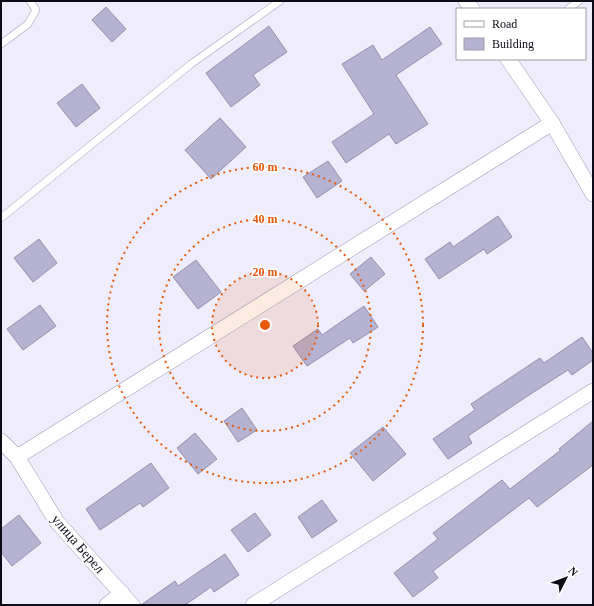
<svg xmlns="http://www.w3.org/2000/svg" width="594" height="606" font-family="Georgia,serif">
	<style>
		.building { fill: #b6b2d1; stroke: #938fad }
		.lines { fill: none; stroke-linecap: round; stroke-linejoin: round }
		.service-casing { stroke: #a19dbc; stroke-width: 8 }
		.minor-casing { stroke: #a19dbc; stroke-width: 16 }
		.service { stroke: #fff; stroke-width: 7 }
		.minor { stroke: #fff; stroke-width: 15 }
		.ring { fill: none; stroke: #e8590c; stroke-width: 2; stroke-dasharray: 2 4 }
		.labels { text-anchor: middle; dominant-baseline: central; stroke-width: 3.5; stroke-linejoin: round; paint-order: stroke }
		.street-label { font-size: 14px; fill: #0d0b16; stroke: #fff }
		.centre { fill: #e8590c; stroke: #fff; stroke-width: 2 }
		.ring-label { font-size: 12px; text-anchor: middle; font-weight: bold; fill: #e8590c; stroke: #fff; stroke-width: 3.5; stroke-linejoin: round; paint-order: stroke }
	</style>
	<rect width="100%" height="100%" fill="#efedfb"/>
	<!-- building -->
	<path class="building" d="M106 7 126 29 112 42 92 20Z
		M269 26 287 52 253 75 260 85 231 107 206 73Z
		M430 27 442 44 396 75 428 124 396 144 389 134 346 163 332 142 374 114 342 64 373 45 382 60Z
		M82 84 100 108 76 127 57 103Z
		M220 118 246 147 211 179 185 150Z
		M328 161 342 181 317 198 303 177Z
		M498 216 512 237 487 254 484 249 439 279 425 259 450 242 453 247Z
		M39 239 57 263 33 282 14 258Z
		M371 257 385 274 364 291 350 274Z
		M196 260 221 292 198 309 173 277Z
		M40 305 56 326 23 350 7 329Z
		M364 306 378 327 353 343 350 338 307 366 293 346 318 329 322 335Z
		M582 337 593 353V360L572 375 568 370 529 395 468 436 472 443 448 459 433 439 475 410 471 404 540 358 544 363Z
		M242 408 257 430 238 442 224 421Z
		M593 421V465L537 507 529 498 433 571 438 578 413 597 394 573 438 539 433 533 502 480 510 489 561 450 559 449Z
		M383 427 406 454 373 481 350 453Z
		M195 433 217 459 198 474 177 448Z
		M151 463 169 488 143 507 140 503 100 530 86 509Z
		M322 500 337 521 312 538 298 517Z
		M255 513 271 535 248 552 231 530Z
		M19 515 41 543 12 566 1 552V529Z
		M225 554 239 575 214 592 211 587 185 605H141L175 581 178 586Z"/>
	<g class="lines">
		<!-- service casing -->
		<g class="service-casing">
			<path id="service" d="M568 9 579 1
				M1 44 28 24 36 10 30 1
				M1 218 191 64 280 1"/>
		</g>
		<!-- minor casing -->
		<g class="minor-casing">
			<path id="minor" d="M466 1 472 9
				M508 59 552 123 593 194
				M1 441 17 457 57 522 132 605
				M17 457 552 123
				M107 605 122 593
				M253 605 593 391"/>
		</g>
		<!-- service -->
		<use href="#service" class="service"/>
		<!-- minor -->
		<use href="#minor" class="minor"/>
	</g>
	<!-- distance rings -->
	<circle cx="265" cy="325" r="53" fill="#e8590c" fill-opacity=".12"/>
	<g class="ring">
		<circle cx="265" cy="325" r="53"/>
		<circle cx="265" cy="325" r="106"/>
		<circle cx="265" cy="325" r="158"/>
	</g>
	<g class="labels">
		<!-- street labels -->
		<g class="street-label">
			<text transform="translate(78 544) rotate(49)">улица Берел</text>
		</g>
	</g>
	<circle cx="265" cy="325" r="6" class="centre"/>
	<g class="ring-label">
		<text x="265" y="171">60 m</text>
		<text x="265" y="223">40 m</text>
		<text x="265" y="276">20 m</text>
	</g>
	<!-- border -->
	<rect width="594" height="606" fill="none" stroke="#0d0b16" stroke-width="4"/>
	<!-- legend -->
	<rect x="456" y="8" width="130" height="52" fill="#ffffff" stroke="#9e9da2"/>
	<rect x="464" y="21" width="20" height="6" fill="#ffffff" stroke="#9e9da2"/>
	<text x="492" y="28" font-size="12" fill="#0d0b16">Road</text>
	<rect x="464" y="38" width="20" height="12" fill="#b6b2d1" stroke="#9e9da2"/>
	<text x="492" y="48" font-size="12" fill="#0d0b16">Building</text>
	<!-- north arrow -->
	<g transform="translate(566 578) rotate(48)" stroke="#ffffff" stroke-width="3" paint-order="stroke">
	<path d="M0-3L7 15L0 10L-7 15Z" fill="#0d0b16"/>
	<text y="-6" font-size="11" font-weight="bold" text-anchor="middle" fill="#0d0b16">N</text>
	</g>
</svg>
